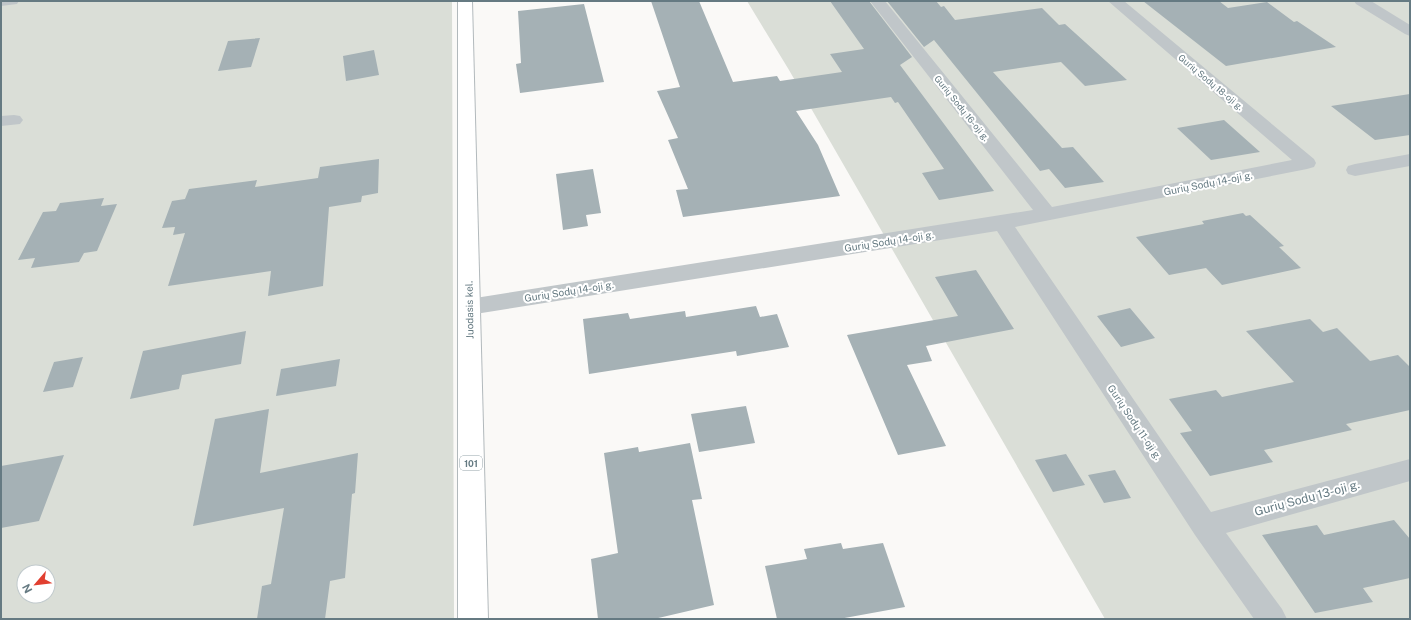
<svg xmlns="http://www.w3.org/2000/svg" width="1411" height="620" font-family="'Public Sans',sans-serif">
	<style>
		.green { fill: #daded7; fill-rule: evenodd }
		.building { fill: #a5b1b5 }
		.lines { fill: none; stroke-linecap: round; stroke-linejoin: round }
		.primary-casing { stroke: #b2b9bc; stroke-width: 2 }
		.minor { fill: #c0c6c9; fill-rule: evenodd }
		.primary { fill: #fff; fill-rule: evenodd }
		.labels { text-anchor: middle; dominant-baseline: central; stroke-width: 4; stroke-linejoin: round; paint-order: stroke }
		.far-street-label { font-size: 9px; fill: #657a82; stroke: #fff }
		.shield { fill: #fff; stroke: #93a2a8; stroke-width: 1 }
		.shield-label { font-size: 9px; font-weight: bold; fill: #657a82 }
		.street-label { font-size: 10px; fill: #657a82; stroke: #fff }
		.near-street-label { font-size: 12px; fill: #657a82; stroke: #fff }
	</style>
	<rect width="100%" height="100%" fill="#faf9f7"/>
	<!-- green -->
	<path class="green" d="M1 1H452L454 619H1ZM24 572H48V596H24Z
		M747 1H1410V619H1105L789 70Z"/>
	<!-- building -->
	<path class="building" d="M651 1H699L733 82 777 76 780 81 842 72 830 54 864 49 830 1H869L912 57 900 65 994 191 939 200 922 173 944 169 898 102 895 103 891 97 796 111 818 145 840 196 683 217 676 190 688 189 668 140 678 138 657 91 680 87Z
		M887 1H936L941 7 944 6 955 20 1042 8 1059 25 1065 24 1127 80 1085 86 1061 62 993 72 1062 148 1073 147 1104 182 1065 188 1049 169 1040 171 934 40 924 47Z
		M1143 1H1219L1228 8 1267 2 1294 22 1297 21 1336 47 1226 66Z
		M584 4 604 82 520 93 516 64 521 63 518 11Z
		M260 38 251 67 218 71 228 41Z
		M374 50 379 75 346 81 343 56Z
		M1410 94V135L1375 140 1331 106Z
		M1224 120 1260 152 1211 160 1177 128Z
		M379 159 378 193 362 196 361 202 329 207 323 286 268 296 271 271 168 286 185 233 173 235 175 227 162 228 172 201 185 199 189 189 257 180 255 187 318 178 320 167Z
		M593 169 601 213 586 215 588 226 563 230 556 174Z
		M104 198 101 206 117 204 97 251 84 253 79 262 31 268 35 258 18 260 43 212 56 211 60 203Z
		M1243 213 1246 216 1250 215 1284 246 1279 247 1301 268 1222 285 1206 268 1169 275 1136 237 1204 224 1202 221Z
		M976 270 1014 329 926 346 932 361 907 365 946 446 898 455 847 335 958 316 935 277Z
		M756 306 760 317 777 314 789 347 737 356 736 351 589 374 583 319 628 313 630 319 685 311 686 317Z
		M1130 308 1155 338 1121 347 1097 316Z
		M1310 319 1323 332 1337 328 1370 361 1398 355 1410 367V410L1346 424 1352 430 1264 450 1273 462 1210 476 1180 433 1192 431 1169 399 1216 390 1222 397 1294 382 1246 331Z
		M246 331 241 364 182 375 179 389 130 399 143 351Z
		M83 357 73 387 43 392 54 362Z
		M340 359 336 386 276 396 281 369Z
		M746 406 755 443 699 452 691 414Z
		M269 409 260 473 358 453 355 493 352 494 345 578 330 581 325 619H257L262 586 271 584 284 508 193 526 215 419Z
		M690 443 702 499 692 500 714 605 654 619H598L591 559 618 553 604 453 638 447 639 452Z
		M1066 454 1085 485 1053 492 1035 460Z
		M64 455 39 521 1 528V466Z
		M1115 470 1131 498 1104 503 1088 475Z
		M1394 520 1410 539V578L1363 588 1373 602 1315 613 1262 535 1317 525 1324 535Z
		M841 543 843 549 883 543 905 607 839 619H777L765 566 807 559 804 549Z"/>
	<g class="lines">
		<!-- primary casing -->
		<g class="primary-casing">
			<path id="primary" d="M458 1H472L488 619H458Z"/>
		</g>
		<!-- minor -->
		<path class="minor" d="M1 1H19L17 4 1 6Z
			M870 1H885L1052 207 1292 160 1108 1H1124L1314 159 1316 163 1314 167 1307 169 1015 227 1211 512 1410 459V481L1226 533 1282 609 1287 619H1254L1195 535 997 231 469 315 461 313 458 307 461 301 469 299 1033 210Z
			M1354 1H1371L1410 25V36L1405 34 1356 4Z
			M14 115 20 116 23 120 20 124 1 126V116Z
			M1410 154V166L1355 176 1348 174 1346 170 1348 166 1355 164Z"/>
		<!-- primary -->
		<use href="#primary" class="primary"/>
	</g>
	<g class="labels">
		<!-- far-street labels -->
		<g class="far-street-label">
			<text transform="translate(1211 82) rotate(40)">Gurių Sodų 18-oji g.</text>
			<text transform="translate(962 108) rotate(51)">Gurių Sodų 16-oji g.</text>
		</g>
		<!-- shield labels -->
		<rect class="shield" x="460" y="456" width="22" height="14" rx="3"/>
		<g class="shield-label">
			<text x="471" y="463">101</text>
		</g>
		<!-- street labels -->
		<g class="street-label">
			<text transform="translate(1208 183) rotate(-11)">Gurių Sodų 14-oji g.</text>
			<text transform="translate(889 241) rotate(-9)">Gurių Sodų 14-oji g.</text>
			<text transform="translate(569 291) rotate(-9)">Gurių Sodų 14-oji g.</text>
			<text transform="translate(469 310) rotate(-91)">Juodasis kel.</text>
			<text transform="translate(1135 422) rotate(56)">Gurių Sodų 11-oji g.</text>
		</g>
		<!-- near-street labels -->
		<g class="near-street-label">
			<text transform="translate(1307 498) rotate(-15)">Gurių Sodų 13-oji g.</text>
		</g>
	</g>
	<!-- border -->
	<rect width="1411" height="620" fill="none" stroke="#657a82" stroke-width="4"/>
	<!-- north arrow -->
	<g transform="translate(36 584) rotate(242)"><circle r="19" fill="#ffffff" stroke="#c1cacd"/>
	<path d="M0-3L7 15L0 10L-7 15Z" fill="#e13f30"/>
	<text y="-6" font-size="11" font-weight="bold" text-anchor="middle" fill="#657a82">N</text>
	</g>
</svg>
